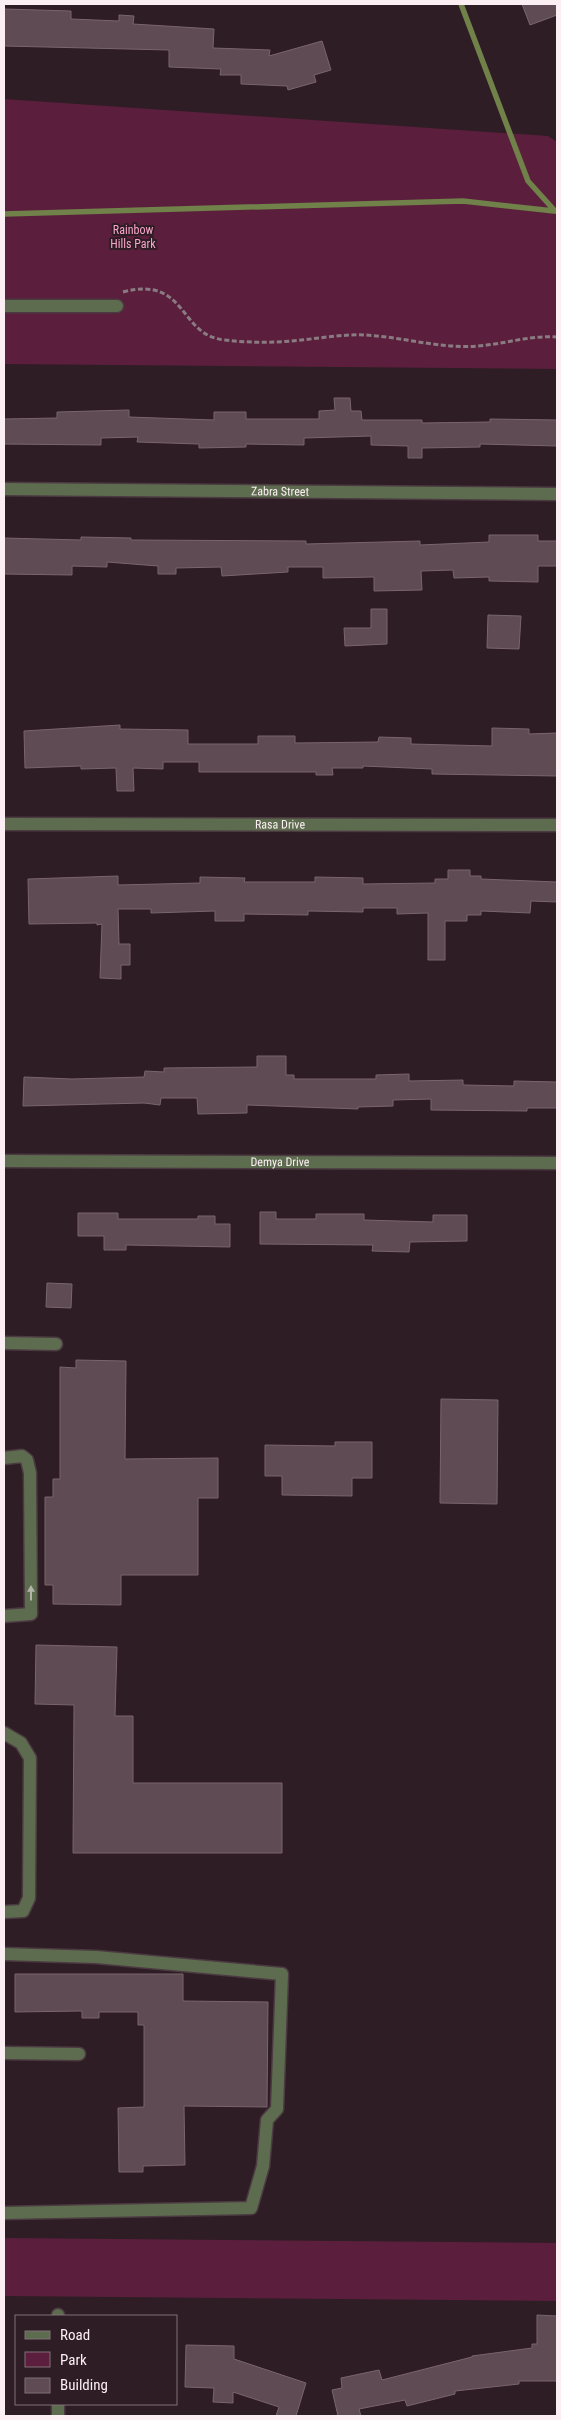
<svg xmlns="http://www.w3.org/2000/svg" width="561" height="2420" font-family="'Roboto Condensed',sans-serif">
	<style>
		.green { fill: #5b1f3d }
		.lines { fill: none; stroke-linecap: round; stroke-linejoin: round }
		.stream { stroke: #708149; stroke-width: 5.5 }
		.building { fill: #5f4b53; stroke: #7a656d }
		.minor-casing { stroke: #4b3a41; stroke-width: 15 }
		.path { stroke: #897b81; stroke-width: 3; stroke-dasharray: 5 2.5; stroke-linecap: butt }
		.minor { stroke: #5d6c4e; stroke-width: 12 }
		.oneway { fill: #b4b4a9 }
		.labels { text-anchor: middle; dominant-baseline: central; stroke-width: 4; stroke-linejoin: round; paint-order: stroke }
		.park-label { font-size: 12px; fill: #faa5ca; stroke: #2e1d24 }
		.street-label { font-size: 12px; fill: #fbeff4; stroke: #2e1d24 }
	</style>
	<rect width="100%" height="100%" fill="#2e1d24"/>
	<!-- green -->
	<path class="green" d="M4 99 548 136 557 142V369L4 364Z
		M4 2238 557 2243V2301L4 2296Z"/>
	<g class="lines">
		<!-- stream -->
		<path class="stream" d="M461 4 528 181 555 211
			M4 214 463 201 554 211"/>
	</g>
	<!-- building -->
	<path class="building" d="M522 4H557V15L530 25Z
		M4 9 71 11V19L119 21V15L134 16 133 24 214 29 213 48 270 50 269 56 322 41 331 70 314 75 316 82 288 90 287 86 241 84V75H220L221 69 169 67V50L4 46Z
		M334 398H350L351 411H361L362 420H422V423L490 422V419L557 420V446L480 444V447L422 448V458H408V446L371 445V436L304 438V445L246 444V447L199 448V444L137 442 138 437 101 438V445L4 444V419L57 418V412L129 410V417L214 420V412H246V419H319V411L335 410Z
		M489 535H538V541H557V566H538V582L489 581V577L454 578 453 570 421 571 422 590 374 591V577L323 578V567H288V572L222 576 221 567 176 568V574H158V566L107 562V567L72 566V575L4 574V538L81 540V537L131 538V540L306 541V544L420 541V545L489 542Z
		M371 609H387V644L345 646 344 628H371Z
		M488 615 521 616 519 649 487 648Z
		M120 725V729L188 730V744H258V736H295V743L378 742 379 737 411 738V744L492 746V728L529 729V734L557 733V776L432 774V769L363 766V768H332L333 775H316V772H199V762H163V769L133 768 134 791H117L116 768 81 769V766L25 768 24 731Z
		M448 870H470V876H481V879L557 882V902L531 901 530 913 481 911V915H467V921H445V960H428V913L397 914V908H363V912L308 911V915L244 914V921H215V911L151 913V909H118L119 944H130V965H121V979L100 978 102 924 97 925V923L29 924 28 879 118 876V885L200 883V877L245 878 244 882H315V877L363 878V884L435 883V879H448Z
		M257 1056H286V1075H294V1079H376V1075L409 1074V1081L463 1080V1085L514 1086V1081L557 1082V1108H527V1111L431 1110V1099L393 1100V1106L358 1107V1109L247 1105V1113L198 1114 197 1098H161L160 1105 144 1103 23 1106 24 1077 72 1079 144 1077 145 1071 164 1072V1068L257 1067Z
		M260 1212H276V1219H316V1214H364V1220L433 1222V1215H467V1241L410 1242 409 1252 372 1251 373 1245 260 1244Z
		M78 1213H118V1219H198V1216H215V1224H230V1247L126 1245V1250H104V1236H78Z
		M47 1283 72 1284 71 1308 46 1307Z
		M76 1360 126 1361 125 1459 218 1458V1498H198V1575H121V1605L53 1604V1585H45V1497H53V1479H60V1367L76 1368Z
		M441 1399 498 1400 497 1504 440 1503Z
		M335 1442H372V1478H352V1496L282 1495V1476H265V1445L335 1446Z
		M36 1645 117 1647 115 1716H133V1783H282V1853H73L74 1705 35 1704Z
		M15 1974H183V2001L268 2002 267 2107 184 2106 185 2165 143 2166V2172H119L118 2108 144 2107V2025H138V2012H99V2018H82V2011L15 2012Z
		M537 2315 557 2316V2381H519V2384L455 2391V2394L407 2406 405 2400 359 2409 361 2416H338L332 2390 342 2388 341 2378 379 2370 382 2380 472 2357V2356L532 2348V2344H537Z
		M186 2345 234 2346V2359L306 2383 296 2416H276L279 2407 233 2392V2403L213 2402 214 2388 185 2387Z"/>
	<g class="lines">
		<!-- minor casing -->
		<g class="minor-casing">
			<g id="minor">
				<path d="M4 306H117"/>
				<path id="s1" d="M4 489 557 494"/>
				<path id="s2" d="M4 824 557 825"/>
				<path id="s3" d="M4 1161 557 1163"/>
				<path d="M4 1343 56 1344"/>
				<path d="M4 1458 22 1456 27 1460 30 1473 31 1614 4 1616"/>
				<path d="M4 1733 21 1743 30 1758 29 1898 23 1911 4 1912"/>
				<path d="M4 1954 96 1957 282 1974 277 2109 267 2120 263 2166 251 2208 4 2213"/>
				<path d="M4 2053 79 2054"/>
				<path d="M58 2316V2315"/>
				<path d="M58 2416V2404"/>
			</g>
		</g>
		<!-- path -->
		<path class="path" d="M123 292C188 275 178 336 225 340 250 343 276 343 301 340 322 338 344 334 365 335 403 337 440 349 478 346 505 344 530 335 557 337"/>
		<!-- minor -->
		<use href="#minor" class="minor"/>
	</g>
	<!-- one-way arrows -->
	<defs><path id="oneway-solid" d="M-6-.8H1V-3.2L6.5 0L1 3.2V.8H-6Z" transform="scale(1.25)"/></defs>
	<use class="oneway" href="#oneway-solid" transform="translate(31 1593) rotate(-90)"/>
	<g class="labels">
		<!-- park labels -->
		<g class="park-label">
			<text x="133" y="230">Rainbow<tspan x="133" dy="14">Hills Park</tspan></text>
		</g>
		<!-- street labels -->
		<g class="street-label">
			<text stroke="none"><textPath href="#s1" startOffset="276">Zabra Street</textPath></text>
			<text stroke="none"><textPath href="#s2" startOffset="276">Rasa Drive</textPath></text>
			<text stroke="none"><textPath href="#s3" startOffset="276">Demya Drive</textPath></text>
		</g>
	</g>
	<!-- border -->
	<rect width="561" height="2420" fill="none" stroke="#fbeff4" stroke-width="10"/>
	<!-- legend -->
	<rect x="15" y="2315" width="162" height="90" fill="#2e1d24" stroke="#807177"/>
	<rect x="25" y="2331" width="25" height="8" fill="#5d6c4e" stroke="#807177"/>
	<text x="60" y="2340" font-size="15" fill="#fbeff4">Road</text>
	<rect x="25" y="2352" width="25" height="15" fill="#5b1f3d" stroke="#807177"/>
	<text x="60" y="2365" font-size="15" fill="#fbeff4">Park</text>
	<rect x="25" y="2378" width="25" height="15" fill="#5f4b53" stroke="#807177"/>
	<text x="60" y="2390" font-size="15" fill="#fbeff4">Building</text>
</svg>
